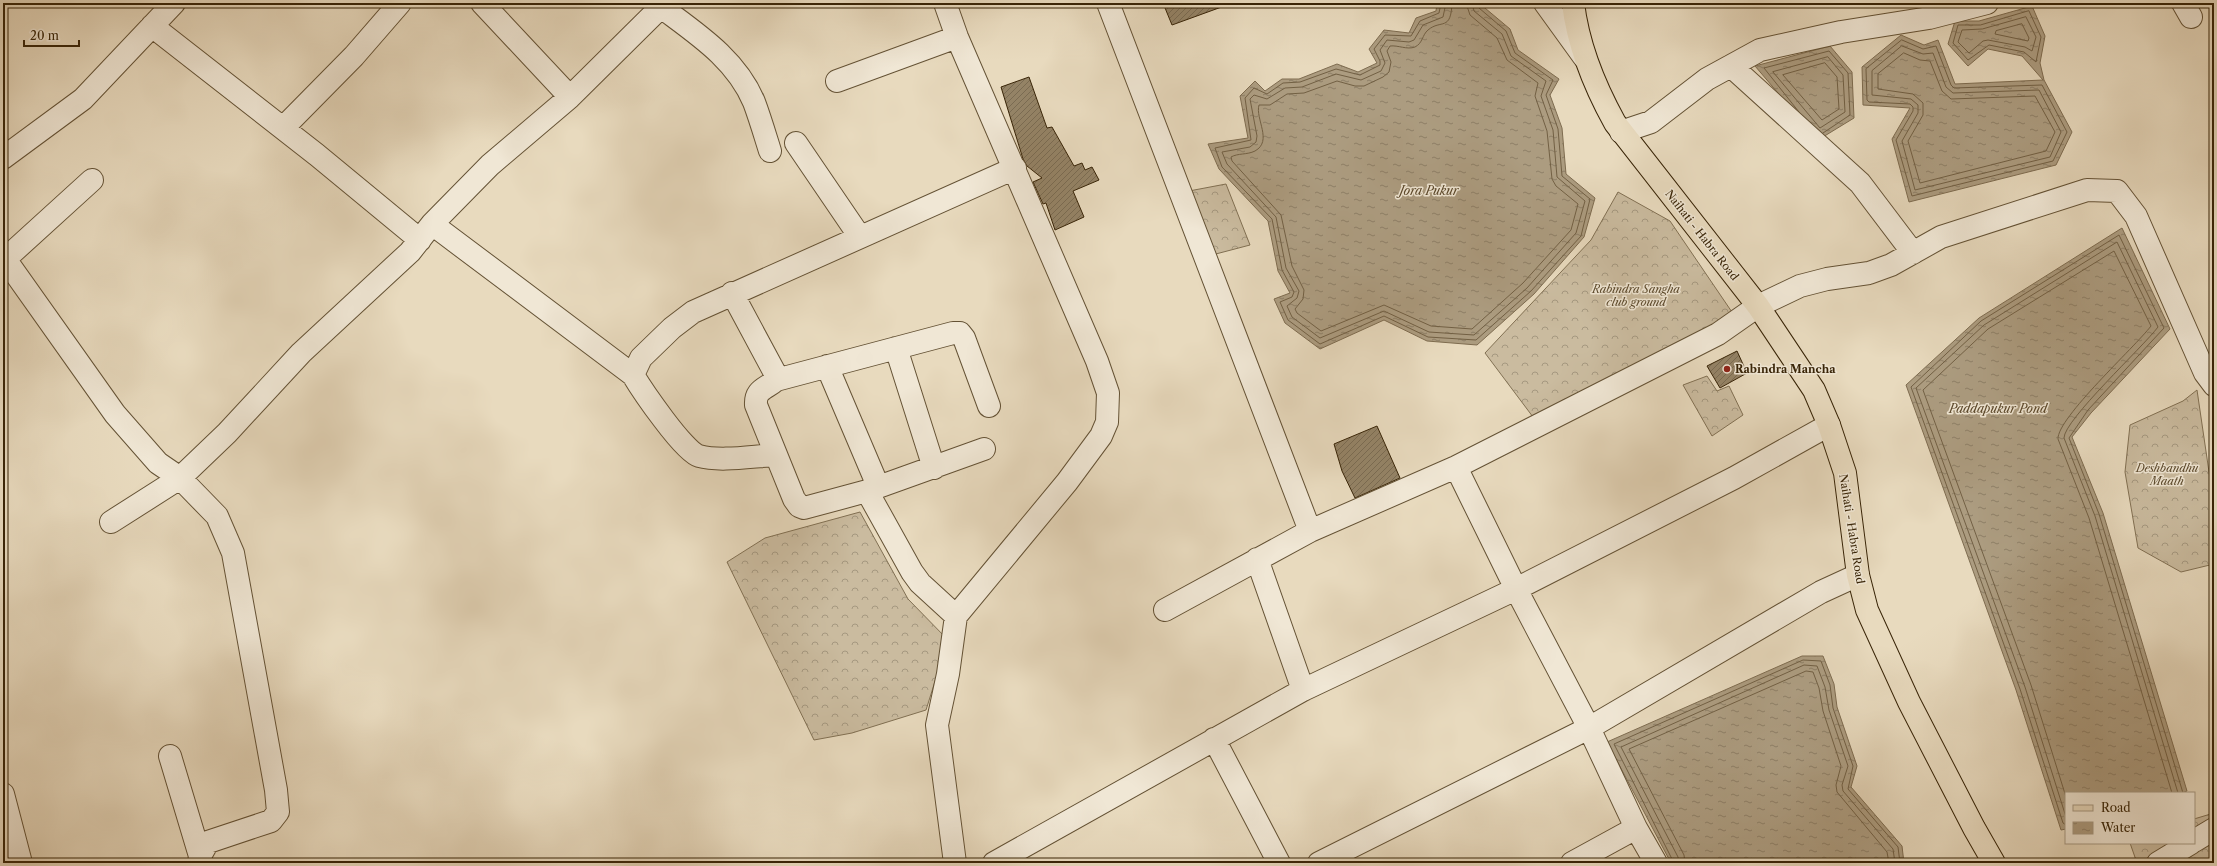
<svg xmlns="http://www.w3.org/2000/svg" width="2217" height="866" font-family="'Libre Caslon Text',serif">
	<style>
		.forest { fill: url(#forest-crowns); stroke: #817053 }
		.water { fill: url(#water-ripples); stroke: #7e6c50 }
		.lines { fill: none; stroke-linecap: round; stroke-linejoin: round }
		.shore { stroke: #726044; stroke-width: 1 }
		.building { fill: url(#building-hatch); stroke: #382407 }
		.minor-casing { stroke: #645235; stroke-width: 24 }
		.major-casing { stroke: #382407; stroke-width: 24 }
		.minor { stroke: #f0e7d5; stroke-width: 22 }
		.major { stroke: #e8dabe; stroke-width: 22 }
		.poi-dot { fill: #8f2418; stroke: #f0e7d5; stroke-width: 1.5 }
		.labels { text-anchor: middle; dominant-baseline: central; stroke-width: 3; stroke-linejoin: round; paint-order: stroke }
		.street-label { font-size: 11px; fill: #382407; stroke: #f0e7d5 }
		.park-label { font-size: 11px; font-style: italic; fill: #5c4a2d; stroke: #f0e7d5 }
		.poi-label { font-size: 11px; font-weight: bold; fill: #382407; stroke: #f0e7d5; text-anchor: start }
		.water-label { font-size: 12px; font-style: italic; fill: #5b482b; stroke: #f0e7d5 }
	</style>
	<defs>
		<pattern id="forest-crowns" width="20" height="18" patternUnits="userSpaceOnUse"><rect width="20" height="18" fill="#cabb9f"/><path d="M2 6a3 3 0 1 1 6 0M12 15a3 3 0 1 1 6 0" fill="none" stroke="#a59880"/></pattern>
		<pattern id="water-ripples" width="26" height="14" patternUnits="userSpaceOnUse"><rect width="26" height="14" fill="#ac9c80"/><path d="M2 4q2-2 4 0t4 0M15 11q2-2 4 0t4 0" fill="none" stroke="#8d7f67"/></pattern>
		<pattern id="building-hatch" width="6" height="6" patternUnits="userSpaceOnUse"><rect width="6" height="6" fill="#948366"/><path d="M-1 1l2-2M0 6l6-6M5 7l2-2" fill="none" stroke="#7a6b52"/></pattern>
	</defs>
	<rect width="100%" height="100%" fill="#e8dabe"/>
	<filter id="stains"><feTurbulence type="fractalNoise" baseFrequency=".005" numOctaves="4"/><feColorMatrix values="0 0 0 0 .2 0 0 0 0 .09 0 0 0 0 .02 0 0 0 .5 -.17"/></filter>
	<radialGradient id="worn" r=".72"><stop offset=".6" stop-color="#630" stop-opacity="0"/><stop offset="1" stop-color="#630" stop-opacity=".3"/></radialGradient>
	<!-- forest -->
	<path class="forest" d="M1226 184 1250 245 1212 255 1189 191Z
		M1618 192 1670 221 1736 318 1545 433 1485 353 1591 240Z
		M1707 376 1717 391 1729 386 1743 415 1712 436 1683 385Z
		M2197 390 2214 506V564L2181 572 2138 548 2125 472 2130 425 2183 401Z
		M860 512 908 599 948 640 926 710 852 733 814 740 727 562 765 538Z
		M2214 813V863H2137L2130 843H2194V819Z"/>
	<!-- water -->
	<path class="water" d="M1437 3H1479L1510 29 1518 50 1559 79 1550 95 1562 128 1566 174 1595 198 1584 237 1534 294 1477 345 1427 341 1384 320 1320 349 1285 323 1274 299 1290 293 1278 271 1268 221 1219 169 1208 144 1248 138 1240 96 1255 81 1265 91 1282 79H1299L1337 64 1358 72 1377 63 1369 49 1384 30 1409 33 1416 18 1436 11Z
		M2032 6 2045 36 2040 63 2044 80 2072 132 2056 165 1909 202 1892 139 1910 108 1863 105 1862 67 1901 35 1924 45 1938 40 1955 84 2043 80 2022 56 1988 49 1968 66 1948 44 1955 21H1979Z
		M1830 46 1852 72 1854 118 1818 140 1755 66Z
		M2122 228 2170 329 2091 413 2072 437 2103 513 2187 791 2182 793H2066V829L2061 830 2016 690 1906 385 1979 318Z
		M1802 656H1823L1834 684 1837 707 1857 766 1851 787 1902 846 1904 863H1671L1607 742Z"/>
	<g class="lines">
		<!-- shore -->
		<path class="shore" d="M1441 3 1439 13 1420 21 1411 36 1385 35 1374 49 1380 61V65L1360 75 1336 69 1300 82 1283 83 1267 94 1254 88 1245 98 1251 140 1215 148 1222 167 1272 219 1282 270 1294 292 1292 297 1280 302 1288 320 1320 344 1384 316 1428 337 1476 340 1531 291 1581 236 1590 199 1562 176 1558 129 1546 95 1553 80 1515 53 1506 31 1479 8 1477 3
			M1446 3 1443 17 1423 25 1414 40 1409 42 1387 40 1380 50 1385 63 1381 71 1361 80 1336 74 1302 87 1285 88 1267 99 1254 95 1250 99 1257 136 1256 142 1250 147 1222 152 1227 164 1276 217 1286 268 1299 291 1297 298 1287 306 1292 317 1320 338 1384 311 1429 332 1474 335 1527 288 1576 233 1585 201 1557 177 1553 130 1541 96 1546 81 1511 56 1502 34 1474 11 1472 3
			M1452 3C1451 32 1441 19 1428 30 1422 35 1423 43 1415 47 1407 50 1398 45 1390 46L1387 51 1391 62 1389 72 1383 77 1364 86H1355L1337 81 1304 93 1287 94 1270 105H1259C1255 119 1273 141 1255 151 1247 155 1238 153 1231 157L1232 161 1281 215 1292 266 1304 290 1303 299 1295 309 1297 313 1321 331 1384 305 1431 326 1472 329 1523 283 1571 230 1578 204 1556 186 1552 179 1547 131 1535 96 1538 83 1507 60 1497 38 1470 15 1466 3
			M2029 11 2041 37 2036 62 2024 52 1989 45 1968 60 1953 43 1958 25H1980Z
			M2026 17 2036 37 2032 51 2025 47 1988 40 1983 41 1969 53 1958 42 1962 30 1982 29Z
			M2022 24 2029 38 2028 41 1995 34 1996 31Z
			M1902 40 1923 49 1936 46 1951 85 1954 88 2042 85 2067 132 2053 161 1912 196 1896 140 1913 111V107L1910 104 1869 102 1867 100 1866 69Z
			M1902 46 1923 54 1933 53 1946 87 1953 93 2039 90 2061 132 2050 157 1915 190 1902 141 1918 113V105L1911 99 1872 95V71Z
			M1904 53 1920 60 1930 61 1942 91 1951 99 2035 96 2055 132 2046 151 1920 183 1908 141 1923 115V103L1913 94 1878 89V74Z
			M1828 57 1843 75 1845 112 1820 128 1773 72Z
			M1825 63 1837 77 1839 109 1822 120 1783 75Z
			M1799 112 1764 68 1829 51 1848 73 1850 115 1823 133
			M2066 797 2031 685 1923 390 1988 329 2114 251 2151 326C2135 347 2057 418 2058 439L2089 518 2172 793
			M2066 817 2025 687 1916 388 1984 325 2117 242 2158 327C2143 347 2064 420 2064 438L2095 516 2178 793
			M2066 825 2063 823 2020 689 1911 387 1981 321 2119 235 2164 328 2088 410 2069 438 2099 514 2183 793
			M1674 863 1614 744 1803 660 1821 661 1830 685 1833 708 1853 766 1848 789 1898 847 1900 863
			M1679 863 1678 857 1621 747 1804 665 1817 666 1825 687 1829 710 1848 766 1842 785 1843 791 1893 849 1895 863
			M1685 863 1684 855 1629 749 1806 671 1813 672 1819 688 1823 711 1841 766 1836 785 1837 792 1887 852 1889 863"/>
	</g>
	<!-- building -->
	<path class="building" d="M1163 3H1227V5L1172 25Z
		M1029 77 1047 128 1052 127 1074 166 1082 163 1085 170 1092 167 1099 180 1073 191 1084 217 1055 230 1046 203 1043 204 1033 182 1042 178 1027 166 1023 159 1001 87Z
		M1737 351 1747 373 1720 388 1707 366Z
		M1377 426 1400 478 1355 498 1342 471 1334 444Z"/>
	<g class="lines">
		<!-- minor casing -->
		<g class="minor-casing">
			<path id="minor" d="M482 3 570 97
				M945 3 957 37 1097 361 1108 393 1107 422 1101 436 1067 482 956 616 948 674 937 725 955 863
				M1108 3 1310 531
				M1545 3 1584 57
				M2183 3 2191 17
				M661 7C697 34 736 59 754 102 760 118 765 135 770 151
				M152 26 317 155 420 240
				M1731 66 1860 183 1913 253
				M837 81 957 37
				M283 128 354 56 400 3
				M1621 132 1651 122 1707 79 1760 50 1841 32 1929 18 1987 3
				M796 143 860 237
				M3 158 83 99 174 3
				M432 224 633 375
				M3 256 115 414 158 463 180 478 217 516 233 553 276 790 278 812 271 821 208 842 200 856 199 863
				M3 261 92 180
				M732 293 776 375V380C766 389 755 389 756 405L794 499 799 506 804 508 867 491 984 449
				M896 348 934 468
				M827 366 878 486
				M776 380 953 333H960L964 338 989 406
				M776 455C753 456 721 462 699 456 684 452 642 390 633 375L641 358 672 328 693 312 1015 168
				M1456 467 1516 589 1734 478 1829 425
				M867 491 912 572 920 583 956 616
				M111 522 180 478 227 433 301 353 410 252 432 224 490 165 570 97 665 3
				M1257 559 1303 690
				M1165 610 1310 531 1456 467 1718 334 1758 306 1800 286 1827 279 1869 273 1891 265 1941 237 2087 190 2117 191 2136 216 2205 373 2214 385
				M1214 739 1279 863
				M170 756 200 856
				M3 794 21 863
				M1636 828 1656 863
				M2194 841 2214 829
				M994 863 1303 690 1516 589 1589 728 1636 828 1572 863
				M1319 863 1589 728 1821 592 1858 575
				M2158 863 2191 843"/>
		</g>
		<!-- major casing -->
		<g class="major-casing">
			<path id="major" d="M1573 3C1578 46 1594 85 1615 123L1758 306 1814 390 1829 425 1845 473 1858 575 1867 610 1909 702 1974 828 1994 863"/>
		</g>
		<!-- minor -->
		<use href="#minor" class="minor"/>
		<!-- major -->
		<use href="#major" class="major"/>
	</g>
	<!-- markers -->
	<circle class="poi-dot" cx="1727" cy="369" r="4"/>
	<g class="labels">
		<!-- street labels -->
		<g class="street-label">
			<text transform="translate(1702 235) rotate(52)">Naihati - Habra Road</text>
			<text transform="translate(1852 529) rotate(81)">Naihati - Habra Road</text>
		</g>
		<!-- park labels -->
		<g class="park-label">
			<text x="1636" y="289">Rabindra Sangha<tspan x="1636" dy="13">club ground</tspan></text>
			<text x="2167" y="468">Deshbandhu<tspan x="2167" dy="13">Maath</tspan></text>
		</g>
		<!-- poi labels -->
		<g class="poi-label">
			<text x="1735" y="369">Rabindra Mancha</text>
		</g>
		<!-- water labels -->
		<g class="water-label">
			<text x="1429" y="190">Jora Pukur</text>
			<text x="1998" y="408">Paddapukur Pond</text>
		</g>
	</g>
	<!-- margin -->
	<rect width="2217" height="866" fill="none" stroke="#e8dabe" stroke-width="16"/>
	<rect x="4" y="4" width="2209" height="858" fill="none" stroke="#382407" stroke-width="2"/>
	<rect x="8" y="8" width="2201" height="850" fill="none" stroke="#382407"/>
	<!-- legend -->
	<rect x="2065" y="792" width="130" height="52" fill="#f0e7d5" stroke="#a69983"/>
	<rect x="2073" y="805" width="20" height="6" fill="#e8dabe" stroke="#a69983"/>
	<text x="2101" y="812" font-size="12" fill="#382407">Road</text>
	<rect x="2073" y="822" width="20" height="12" fill="url(#water-ripples)" stroke="#a69983"/>
	<text x="2101" y="832" font-size="12" fill="#382407">Water</text>
	<!-- scale -->
	<path d="M24 40v6h55v-6" fill="none" stroke="#382407" stroke-width="2"/>
	<text x="30" y="40" font-size="12" fill="#382407" stroke="#f0e7d5" stroke-width="3" paint-order="stroke">20 m</text>
	<rect width="100%" height="100%" filter="url(#stains)"/>
	<rect width="100%" height="100%" fill="url(#worn)"/>
</svg>
